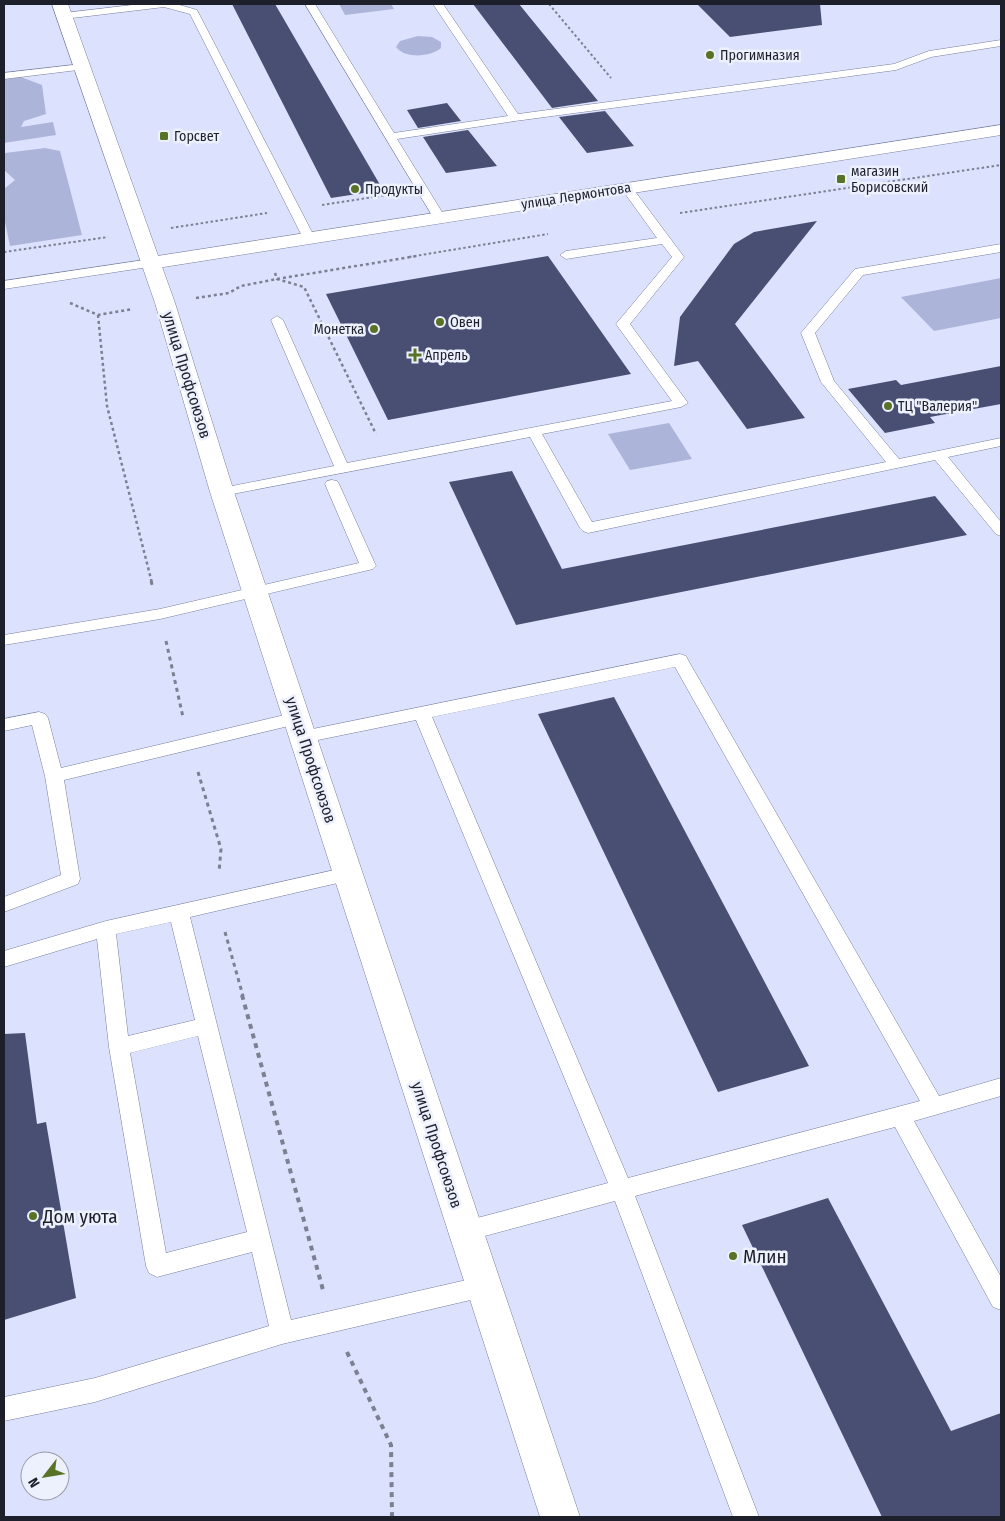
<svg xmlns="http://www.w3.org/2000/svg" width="1005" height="1521" font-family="'Fira Sans Condensed',sans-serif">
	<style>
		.green { fill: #adb4d9 }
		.building { fill: #494f73 }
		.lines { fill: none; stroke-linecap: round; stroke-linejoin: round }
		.service-casing { stroke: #787e9c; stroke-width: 1 }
		.tertiary-casing { stroke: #787e9c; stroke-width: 1 }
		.secondary-casing { stroke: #787e9c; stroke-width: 1 }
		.path-far3 { stroke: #7c8093; stroke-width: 2; stroke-dasharray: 2.5 2.5; stroke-linecap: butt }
		.path-far2 { stroke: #7c8093; stroke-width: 2.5; stroke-dasharray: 3 3; stroke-linecap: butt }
		.path-far1 { stroke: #7c8093; stroke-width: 3; stroke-dasharray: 4 4; stroke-linecap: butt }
		.path { stroke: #7c8093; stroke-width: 4; stroke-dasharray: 5 5; stroke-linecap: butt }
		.service { fill: #fff; fill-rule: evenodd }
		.tertiary { fill: #fff; fill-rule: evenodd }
		.secondary { fill: #fff; fill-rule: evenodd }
		.poi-dot { fill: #587226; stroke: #edf0fd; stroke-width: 2 }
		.labels { text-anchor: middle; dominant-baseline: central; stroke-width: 5; stroke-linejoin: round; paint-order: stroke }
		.far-poi-label { font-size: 14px; fill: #1d1f2b; stroke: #edf0fd; text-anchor: start }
		.far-street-label { font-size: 14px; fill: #1d1f2b; stroke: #edf0fd }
		.street-label { font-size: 16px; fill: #1d1f2b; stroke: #edf0fd }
		.near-poi-label { font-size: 19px; fill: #1d1f2b; stroke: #edf0fd; text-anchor: start }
	</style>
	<rect width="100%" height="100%" fill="#dce2fd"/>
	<!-- green -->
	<path class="green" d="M339 4H391L394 9 345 15Z
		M418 36 432 37 441 42V48C431 57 405 59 396 47L400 41Z
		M21 77 42 85 46 114 24 121 21 127 53 122 56 135 4 143V79Z
		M45 148 60 151 82 235 10 246 4 217V189L15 180 4 170 5 153Z
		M1001 278V318L934 331 901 297Z
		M669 423 692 459 630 470 608 434Z"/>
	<!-- building -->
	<path class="building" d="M232 4H275L383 190 331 198Z
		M473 4H519L598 101 552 108Z
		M697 4H820L822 25 730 37Z
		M447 103 461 121 418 128 407 110Z
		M605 111 634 146 587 153 559 117Z
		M468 130 497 166 446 173 423 137Z
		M817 221 735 324 805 418 747 429 698 361 674 366 680 317 734 244 754 232Z
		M548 256 631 374 388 420 326 294Z
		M1001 366V404L930 417 935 423 885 433 848 389 896 380 901 385Z
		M512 471 562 569 935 496 967 535 516 625 449 482Z
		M614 697 809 1066 718 1092 538 714Z
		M25 1033 37 1124 46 1122 76 1298 4 1320V1034Z
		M828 1198 951 1431 1001 1413V1517H882L742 1225Z"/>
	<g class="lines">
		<!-- service casing -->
		<g class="service-casing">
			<path id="service" d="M141 4H176L197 10 315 238 313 241H305L303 238 190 14 164 7 64 19 59 16 64 13Z
				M305 4H315L394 133 508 116 433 4H443L518 114 894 64 929 51 1001 40V46L931 57 896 70 515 121 397 139 445 217 439 221 433 217Z
				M82 64 87 67 86 69 4 79V73Z
				M627 185 631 186 684 257 630 324 688 403 681 407 542 434 592 522 886 462 821 382 801 333 855 269 1001 244V252L863 275 815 333 834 381 899 459 1001 438V446L948 457 1001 522V536L996 534 935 460 588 533 583 531 580 528 530 437 222 496 217 495 215 492 217 489 222 488 334 466 271 320 277 316 283 320 347 463 672 401 616 324 672 257 662 244 566 259 560 255 566 251 657 238 621 188Z
				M151 259 157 263 155 266 4 289V281Z
				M332 480 337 481 339 484 376 566 373 569 160 619 4 645V635L160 609 359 563 325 484 327 481Z
				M680 654 686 656 688 660 939 1096 1001 1078V1096L914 1121 1001 1277V1310L993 1307 895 1127 635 1196 759 1517H733L615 1201 466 1241 458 1238 455 1231 458 1224 466 1221 608 1183 416 720 303 743 297 741 294 737 297 733 303 731ZM675 667 920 1101 628 1178 432 717Z
				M39 712 45 714 48 718 61 768 297 712 303 714 306 718 303 722 297 724 64 780 80 879 78 884 4 912V897L61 875 45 776 32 725 4 731V719Z
				M348 867 355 869 357 874 355 879 190 917 291 1320 484 1276 492 1279 495 1287 492 1295 282 1344 95 1402 4 1421V1397L95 1378 269 1326 252 1252 157 1277 149 1273 146 1266 109 1047 97 939 4 967V951L106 921ZM171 922 195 1020 128 1036 116 934ZM198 1036 247 1232 166 1253 130 1053Z"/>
		</g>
		<!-- tertiary casing -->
		<g class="tertiary-casing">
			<path id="tertiary" d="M1001 125V135L151 269 144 267 141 263 144 259 151 257Z"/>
		</g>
		<!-- secondary casing -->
		<g class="secondary-casing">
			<path id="secondary" d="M52 4H68L175 303 234 492 580 1517H540L210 492 155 303Z"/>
		</g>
		<!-- path-far3 -->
		<path class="path-far3" d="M549 4 611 78
			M322 205 393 194
			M680 213 1001 165
			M171 228 267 213
			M4 252 108 237
			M409 257 548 234"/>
		<!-- path-far2 -->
		<path class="path-far2" d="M275 273 277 279 304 287 376 434
			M196 298 229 293 241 286 277 279 417 256
			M70 303 98 315 133 309
			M98 315 107 406 152 583"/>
		<!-- path-far1 -->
		<path class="path-far1" d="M151 581 153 588
			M166 641 183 717
			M198 772 221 849 219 872
			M225 932 243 996"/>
		<!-- path -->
		<path class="path" d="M242 995 323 1290
			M347 1352 391 1445 392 1517"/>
		<!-- service -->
		<use href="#service" class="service"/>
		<!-- tertiary -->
		<use href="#tertiary" class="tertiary"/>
		<!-- secondary -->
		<use href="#secondary" class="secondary"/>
	</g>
	<!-- markers -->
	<g class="poi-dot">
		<circle cx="710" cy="55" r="5"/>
		<rect x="159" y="131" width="10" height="10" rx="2.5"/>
		<rect x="836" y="174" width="10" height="10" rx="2.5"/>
		<circle cx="355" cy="189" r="5"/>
		<circle cx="440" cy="322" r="5"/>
		<circle cx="374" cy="329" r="5"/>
		<path d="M412.5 347.5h5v5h5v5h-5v5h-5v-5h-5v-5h5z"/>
		<circle cx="888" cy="406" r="5"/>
		<circle cx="33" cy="1216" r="5"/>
		<circle cx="733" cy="1256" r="5"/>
	</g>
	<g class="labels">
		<!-- far-poi labels -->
		<g class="far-poi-label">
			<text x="720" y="55">Прогимназия</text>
			<text x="174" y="136">Горсвет</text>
			<text x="851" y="171">магазин<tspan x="851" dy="16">Борисовский</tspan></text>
			<text x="365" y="189">Продукты</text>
			<text x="450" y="322">Овен</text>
			<text x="364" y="329" text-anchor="end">Монетка</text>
			<text x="425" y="355">Апрель</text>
			<text x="898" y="406">ТЦ "Валерия"</text>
		</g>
		<!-- far-street labels -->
		<g class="far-street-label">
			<text transform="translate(576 196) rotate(-9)">улица Лермонтова</text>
		</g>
		<!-- street labels -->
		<g class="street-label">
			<text transform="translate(187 375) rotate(73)">улица Профсоюзов</text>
			<text transform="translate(311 760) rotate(72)">улица Профсоюзов</text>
			<text transform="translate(437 1145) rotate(72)">улица Профсоюзов</text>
		</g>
		<!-- near-poi labels -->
		<g class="near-poi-label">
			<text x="43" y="1216">Дом уюта</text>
			<text x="743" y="1256">Млин</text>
		</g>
	</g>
	<!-- border -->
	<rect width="1005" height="1521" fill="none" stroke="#1d1f2b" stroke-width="10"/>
	<!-- north arrow -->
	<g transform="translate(45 1476) rotate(239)"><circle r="24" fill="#edf0fd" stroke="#9a9ca9"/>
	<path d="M0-4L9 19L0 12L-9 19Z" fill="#587226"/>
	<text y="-8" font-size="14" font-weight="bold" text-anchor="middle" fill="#1d1f2b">N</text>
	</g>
</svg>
